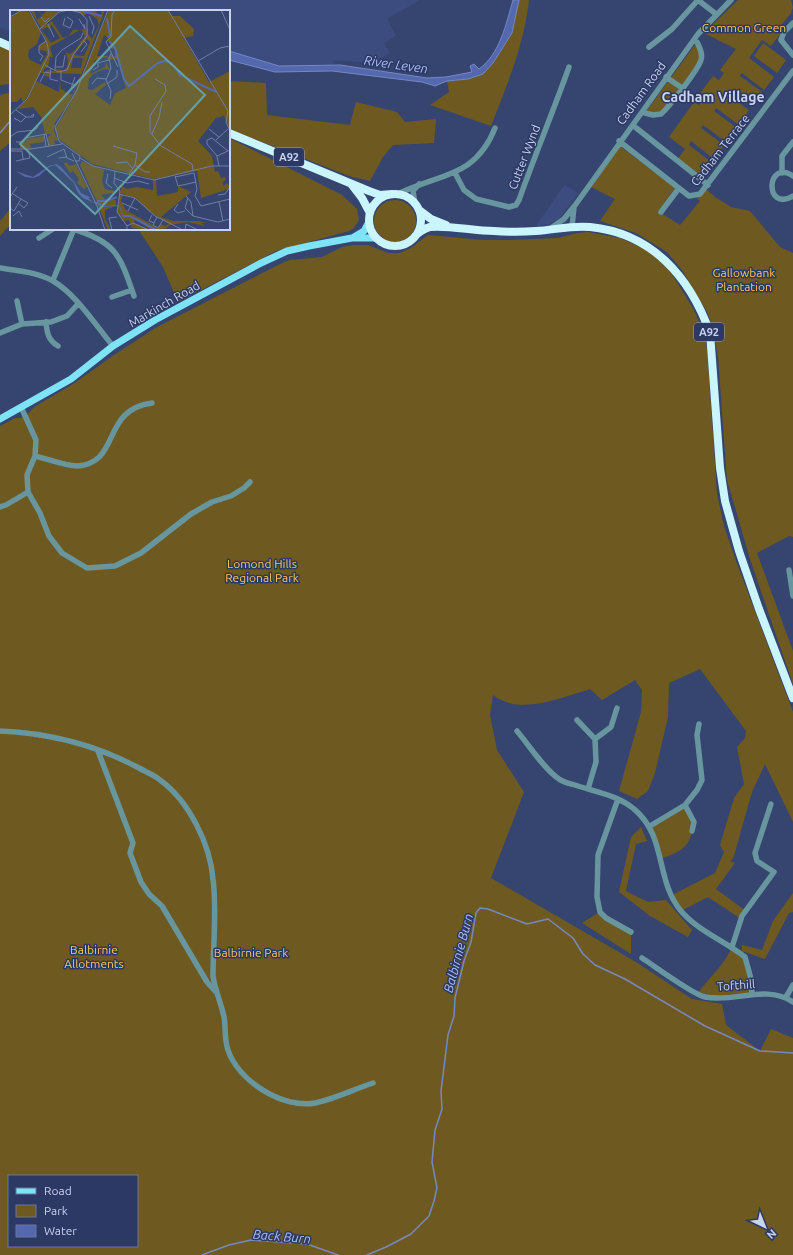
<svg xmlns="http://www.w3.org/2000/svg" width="793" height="1255" font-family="Ubuntu,sans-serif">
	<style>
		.built { fill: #3c4c7f }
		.green { fill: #6e5a20; fill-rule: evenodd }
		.water { fill: #5368af; stroke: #7688c2 }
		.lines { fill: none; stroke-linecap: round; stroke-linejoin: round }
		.stream { stroke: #7688c2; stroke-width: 1.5 }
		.minor { stroke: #67969e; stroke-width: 5.5 }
		.major { stroke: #7ee3f4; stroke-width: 7 }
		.highway { stroke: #caf5fd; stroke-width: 8 }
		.labels { text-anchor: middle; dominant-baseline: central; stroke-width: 3; stroke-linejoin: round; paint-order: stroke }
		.shield { fill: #2c3965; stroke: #9aa5c5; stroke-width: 1 }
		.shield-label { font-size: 11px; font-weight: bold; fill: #c9d3ee }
		.park-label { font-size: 12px; fill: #f4ca51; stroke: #2c3965 }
		.street-label { font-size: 12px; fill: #c9d3ee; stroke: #2c3965 }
		.water-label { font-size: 13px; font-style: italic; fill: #aabef9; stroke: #2c3965 }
		.quarter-label { font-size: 14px; font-weight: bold; fill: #c9d3ee; stroke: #2c3965 }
		.inset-river { fill: none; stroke: #5368af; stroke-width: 2 }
		.inset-road { fill: none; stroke: #717da2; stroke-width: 1 }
		.view { fill: #63a0a8; fill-opacity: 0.15; stroke: #63a0a8; stroke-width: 2 }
		.inset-edge { fill: none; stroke: #c9d3ee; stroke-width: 2 }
	</style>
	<rect width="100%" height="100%" fill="#364470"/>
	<!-- built -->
	<path class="built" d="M0 0H420L387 19 396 36 384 43 390 53 372 63 334 60 333 65 279 66 229 51V11H166L162 9 151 11H11V32L0 28Z
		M564 185 578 193 559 219 548 225 536 226Z"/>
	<!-- green -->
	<path class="green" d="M519 0H529C524 45 507 85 491 126L430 105 449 92 447 81 468 79 483 74 493 63 512 33Z
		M738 0H791L793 8 791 11 792 12 777 30 781 33 771 46 762 40 749 58 774 77 764 90 742 73 740 76 762 92 752 107 729 91 726 94 749 110 739 125 716 108 714 111 737 128 726 142 703 125 701 128 724 145 714 159 691 141 689 145 711 162 701 176 678 159 685 149 669 137 694 102 699 105 703 100 698 96 713 76 719 80 724 73 720 70 736 49 704 33Z
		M0 42 11 47V84L0 85Z
		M697 42 701 59 663 113H645Z
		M763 43 786 60 777 73 754 56Z
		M229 81 266 83 267 115 350 125 356 102 397 112 405 122 436 119 434 143 393 145 383 157 370 181 349 176 229 129Z
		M11 92V142L0 151V95Z
		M229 138 342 195 357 209 359 220 354 228 349 231 276 251 178 302 163 267 138 229H229Z
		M620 146 675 188 658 211 680 225 700 201 697 198 706 189 715 197 731 207 750 211 780 247 793 253V537L789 536 757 553 793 651V684L750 559 727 480 718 356 712 325 707 312 682 270 667 252 636 233 600 221 615 199 591 187Z
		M374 221a21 21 0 1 1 42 0a21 21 0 1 1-42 0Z
		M11 208V224L0 236V221Z
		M588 232 620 238 643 248 663 263 672 274 694 310 702 329 707 348 717 494 724 526 736 561 793 712V822L765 764 752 792 733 859 730 861 735 863 716 889 746 911 741 919 708 897 681 911 672 895 715 873 724 852 720 845 734 798 744 784 737 747 745 738 746 731 700 669 669 683 668 717 655 773 648 791 637 799 619 791 641 712 642 690 635 680 602 700 590 689C560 698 520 716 493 695L490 715 497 750 524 792 491 878 636 962 692 999 722 1004 726 1025 760 1051 771 1029 793 1038V1255H0V426L15 418H21L30 412 34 407 73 384 114 355 157 327 278 265 290 260 322 257 342 247 354 245H368L388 253H400L411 248 428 235 482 240H508L558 238 577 233ZM9 1176H137V1246H9Z
		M685 805 694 822C690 848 683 851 660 859L651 828Z
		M641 827 647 841 636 844 626 891 648 902 666 900 692 930 688 937 650 916 619 892 631 837Z
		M793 893V912L789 913 765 959 742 951V945L762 950 773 921Z
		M600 912 631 932V954L582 923Z
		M732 947 745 957 752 995 715 998 698 993C710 976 723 967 732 947Z"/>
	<!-- water -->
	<path class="water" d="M513 0H519L512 33 493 63 483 74 468 79 447 81 435 86 422 82 332 71 275 72 229 60V51L279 66 340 65 427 78 446 77 472 72 470 66 474 64 479 69C500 54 506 24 513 0Z"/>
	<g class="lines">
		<!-- stream -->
		<path class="stream" d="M0 133 11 120
			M202 1255 229 1245 251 1240 307 1244 338 1255
			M367 1255 386 1247 411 1234 429 1216 434 1201 437 1188 432 1162 435 1130 442 1109 441 1091 448 1035 454 1016 455 998 464 961 471 942 476 913 480 908 488 909 527 924 548 919 573 938 583 954 595 965 625 979 705 1026 760 1051 793 1053"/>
		<!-- minor -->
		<path class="minor" d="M698 0 716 14
			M793 23 784 32 781 40 793 55
			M649 47 672 29 698 0
			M666 77 682 88
			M645 113 653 115 661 114C669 107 698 70 701 60 703 54 700 48 697 42
			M635 127 708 185
			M619 141 689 196 700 194 793 71
			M455 173 464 190 476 199 509 207 516 205 519 200C535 155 553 112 569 67
			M782 173V156L793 142
			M793 176C766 158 764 213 793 196
			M396 195C438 173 475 179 495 128
			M415 204 413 191 419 184
			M661 212 679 188
			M572 227 574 207
			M551 228 564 219 576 204 698 34 731 0
			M73 229C116 242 120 255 134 296
			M39 238 53 229
			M0 268C17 271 38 272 53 281 76 294 96 326 113 346
			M53 280 74 229
			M112 297 132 290
			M17 301 22 324
			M46 322C47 333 48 340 58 346
			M0 333 22 324 51 322 67 316 78 304
			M21 407 36 440 35 456 27 475 28 492 40 513 49 536 62 553 87 568 115 566 141 553 191 514 212 502 231 496 244 488 250 482
			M35 456C48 459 65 466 77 466 122 463 100 410 152 403
			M0 507 6 505 28 492
			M789 570 793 596
			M577 720 595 739 596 762 588 789
			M0 731C48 733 96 745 139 768 146 772 154 775 160 780 189 801 210 844 213 879 217 910 213 944 213 976 215 990 221 1003 224 1017 226 1027 224 1039 228 1050 238 1081 283 1109 315 1103 335 1099 354 1089 373 1083
			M517 731C529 745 544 769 559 779 564 783 572 784 578 786 597 792 619 796 634 809 667 836 655 880 681 911 698 931 725 941 745 957L751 979 752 995
			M595 739 611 727 617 708
			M98 751 133 843 130 853 141 882 149 894 162 906 207 982 215 991
			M618 799 598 855 597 897 600 912 606 918 631 932
			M685 805 694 822 692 831
			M650 826 685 805 697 790 702 780 697 735 699 724
			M732 947 742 916 774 872 757 861 755 853 771 804
			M642 958C656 967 692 994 705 997 735 1003 766 984 793 1002
			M786 997 793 985"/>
		<!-- major -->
		<path class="major" d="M354 237 364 231 369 222
			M0 419 71 379 113 346 155 320 261 263 287 251 309 246 352 238H376"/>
		<!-- highway -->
		<path class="highway" d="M0 42 11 47
			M229 133 369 191 380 195 392 194
			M352 185 362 198 370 213
			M369 220a26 26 0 1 1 52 0a26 26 0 1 1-52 0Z
			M419 210 431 219 446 225
			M417 234C421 231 425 228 430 227 448 225 474 231 494 231 508 232 522 232 536 231 554 230 572 225 590 227 652 233 690 277 710 333L720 468 725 501 739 551 759 609 793 698"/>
	</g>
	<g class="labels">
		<!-- shield labels -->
		<g class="shield">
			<rect x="274" y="148" width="30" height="18" rx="3"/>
			<rect x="694" y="323" width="30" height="18" rx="3"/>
		</g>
		<g class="shield-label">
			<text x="289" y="157">A92</text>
			<text x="709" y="332">A92</text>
		</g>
		<!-- park labels -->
		<g class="park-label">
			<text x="744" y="27">Common Green</text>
			<text x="744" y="272">Gallowbank<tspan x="744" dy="14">Plantation</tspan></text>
			<text x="262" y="563">Lomond Hills<tspan x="262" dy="14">Regional Park</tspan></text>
			<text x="94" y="949">Balbirnie<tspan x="94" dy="14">Allotments</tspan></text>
			<text x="251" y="952">Balbirnie Park</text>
		</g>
		<!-- street labels -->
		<g class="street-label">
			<text transform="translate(641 93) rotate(-54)">Cadham Road</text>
			<text transform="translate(720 150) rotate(-52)">Cadham Terrace</text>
			<text transform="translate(524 157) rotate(-69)">Cutter Wynd</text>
			<text transform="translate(164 304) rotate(-30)">Markinch Road</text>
			<text transform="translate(736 985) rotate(-4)">Tofthill</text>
		</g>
		<!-- water labels -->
		<g class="water-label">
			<text transform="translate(396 64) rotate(8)">River Leven</text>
			<text transform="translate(458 953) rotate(-75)">Balbirnie Burn</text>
			<text transform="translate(282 1236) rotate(5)">Back Burn</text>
		</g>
		<!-- quarter labels -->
		<g class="quarter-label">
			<text x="713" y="97">Cadham Village</text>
		</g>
	</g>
	<!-- overview -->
	<g transform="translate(10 10)">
		<rect width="220" height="220" fill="#364470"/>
		<path d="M12 0 19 2 31 22 27 34 19 40 18 46 20 50 31 55 37 44 36 41 29 40V36L36 31 31 18 42 11 52 27 57 28 63 20 78 19V24L82 29 89 15 87 9 78 3 73 6 68 1 84 0 90 6 92 5 91 0H95L69 71 58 95 45 112 44 121 48 130 44 131 45 134 39 136 38 127 41 124H35L31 107 23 97 8 99 17 89 35 54 15 90 13 92 11 87 7 92H0V8ZM41 14 50 28 41 33 32 20 37 17 40 20ZM71 19 75 26 66 39 60 44 56 42 58 51 57 57 54 60 46 59 47 62 37 60 34 65 40 68V63L71 64 62 85 51 79 50 70 49 82 26 71 31 63H34V59L38 57 40 47H43L40 37ZM77 29 80 32 74 46 64 45ZM63 48H73L71 58H61ZM20 0H24L27 10 32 6 28 0 32 5 38 0H51L31 18ZM99 0H158L199 72 220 61V121L214 106 206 108 188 131 202 146 205 162 208 161 211 168 215 167 216 170 212 172 214 176 216 173 220 176 217 180 214 177 216 180 191 188 187 161 144 169 82 154 50 130 45 119 60 94ZM94 25 98 28 95 33 98 30 102 39 105 38V47L101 44 98 48 97 46H87ZM96 47 99 50 107 49 116 78 105 83 100 95 85 84 96 75 95 72 82 80 78 79 79 69 83 64 94 59 100 60 96 52 95 57 80 64 85 50ZM162 6H170L184 19 183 26 174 28ZM34 126V132L20 134 21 139 10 138V133L16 132V129ZM72 151 94 160 92 171 95 179 109 182 91 185 95 189 106 190V195L94 196 87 192 70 155ZM56 152 60 156 66 154 77 177 74 179 67 173 69 169 63 161 60 163 54 154ZM143 170H146L147 186 168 182V176L181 182 151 207 163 211H189L196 213H191L194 215 195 216 178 212 160 215 154 220H141L125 209 124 213 139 220 122 218 119 210 114 211 107 202 109 184 113 185 111 191 116 200 148 218 151 214 155 216 159 214 139 201 126 188 110 183 112 176 117 179 127 177 143 180ZM87 193 94 197 106 196 95 200V209L100 218 98 220Z" fill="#6e5a20" fill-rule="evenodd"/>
		<path d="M46 154 51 157 65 173 71 183 81 188H78L83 192H88L94 196 105 195 110 196 113 205H120L122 207H113L109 196 94 197 73 188 68 183 64 173 45 155 39 157 29 166 23 168 15 167 6 161 23 167 39 156Z" fill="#5368af"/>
		<path class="inset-river" d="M72 1 92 6M97 8 100 25 98 28M99 31 105 38 114 69 119 76 148 53 155 51 162 53 170 65 206 82M87 191H97L107 187M120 206 146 220"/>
		<path class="inset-road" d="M105 0 102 5 101 27 96 32 108 57M158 0 218 101 216 112 220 121M211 0 220 20M67 1 82 0M79 6 84 17 82 24M0 7 12 0M31 7 35 12 39 8M55 8 53 15 60 18 63 11 57 7M69 9 75 19 74 14M38 14 44 27M30 19 49 2 59 0M52 40 71 28 73 23M71 42 77 34 74 31M30 51 33 46 29 43V36L36 31M188 51 210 38 220 36M35 55 48 62 57 60 63 45 77 26V10L71 3 60 0M46 57H53L55 45M41 58 40 69 48 71M45 60 46 47 52 40M83 60 88 57V53L99 50M51 62V70L64 75M145 69 155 75 156 81 140 106V122L151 136 182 154 183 160M30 72 35 62 40 63M82 74 87 68 96 69M97 74 107 67V60M60 81 65 67M100 89 101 81 96 70 101 58 99 48 101 44M6 100 16 107 11 112 4 108 7 110M0 105 17 89 39 44 37 33 19 0M16 107H23L24 104 21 106M199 119 209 127M34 124 36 136M142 124 149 108 152 92M0 127 7 122 25 120 28 116 26 119M206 130 218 119M6 132H14L15 128 36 124 39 136M103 136 127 143 125 155 119 164M0 139H21L52 134M0 141H12L13 149M62 143 87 196 95 220M207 146 220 140M37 147 54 139 57 148M49 148 55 147 64 151M70 148 83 156 144 170 202 156H220M6 151 20 148 18 139M65 151H69L70 146 49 131 45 117 67 80 98 0M106 153 117 152 122 158M125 155 135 162H140M209 156 207 146 197 134V130L202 128 218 141M105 161 104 173 110 181 107 202 117 216V220M98 164 96 173 102 178M165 166 168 176 186 172M165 167 184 163 187 179 185 186 191 196 220 189M104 168 117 173 128 171 139 174M109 184 125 188 145 206 173 220M208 185 215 184 220 177M176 186 181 192 183 206 208 212 220 209M0 187 7 177M178 188 175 198 183 206M209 192 213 211M8 193 14 198 18 193 11 189M112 193 128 200M168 194 164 200 168 203 175 201M0 198 4 201 11 189 3 184M118 201 125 188M142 205 139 211 144 213M3 206 9 201 12 207M147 207 143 215 148 218 153 210M117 216 123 213 139 220M102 220 99 208 107 207M175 220 176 214 188 220"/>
		<path class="view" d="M120 16 195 85 85 204 10 134Z"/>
		<rect width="220" height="220" class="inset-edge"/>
	</g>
	<!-- legend -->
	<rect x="8" y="1175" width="130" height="72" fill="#2c3965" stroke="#6b779c"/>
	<rect x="16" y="1188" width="20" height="6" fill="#7ee3f4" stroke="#6b779c"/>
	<text x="44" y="1195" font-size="12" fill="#c9d3ee">Road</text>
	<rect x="16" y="1205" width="20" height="12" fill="#6e5a20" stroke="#6b779c"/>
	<text x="44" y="1215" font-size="12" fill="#c9d3ee">Park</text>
	<rect x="16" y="1225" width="20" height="12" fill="#5368af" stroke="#6b779c"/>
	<text x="44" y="1235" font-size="12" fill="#c9d3ee">Water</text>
	<!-- north arrow -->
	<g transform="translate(765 1227) rotate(137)" stroke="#2c3965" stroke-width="3" paint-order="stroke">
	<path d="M0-3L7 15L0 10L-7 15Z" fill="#c9d3ee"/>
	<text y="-6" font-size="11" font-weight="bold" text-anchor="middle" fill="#c9d3ee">N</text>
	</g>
</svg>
